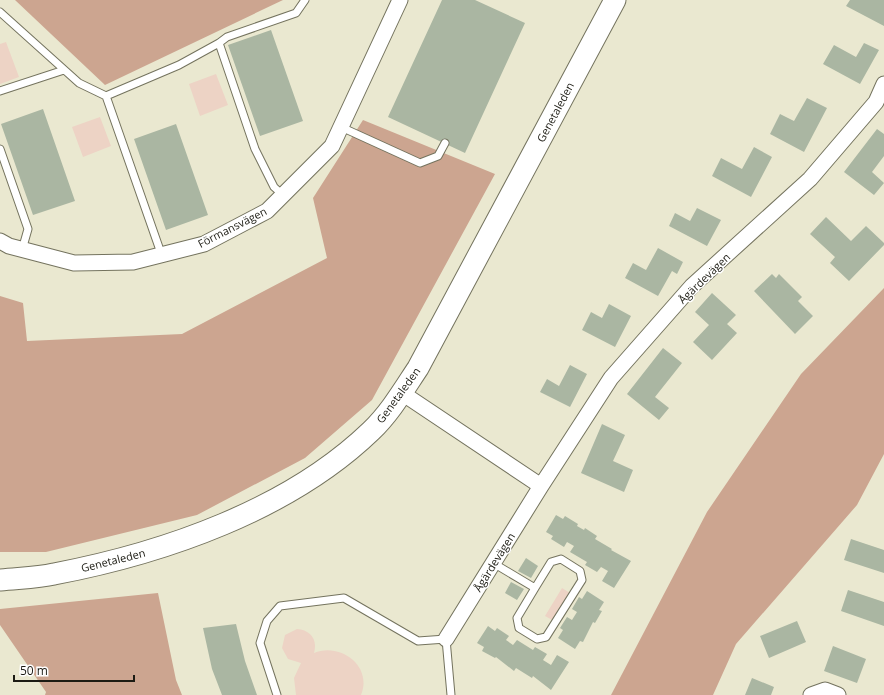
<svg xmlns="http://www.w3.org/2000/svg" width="884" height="695" font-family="'Open Sans',sans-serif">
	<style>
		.green { fill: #edd3c5 }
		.forest { fill: #cca590 }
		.building { fill: #aab6a2 }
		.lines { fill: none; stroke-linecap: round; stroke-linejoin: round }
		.lane-casing { stroke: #74735e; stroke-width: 9 }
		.street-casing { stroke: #74735e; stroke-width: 17 }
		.secondary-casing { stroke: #74735e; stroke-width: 23 }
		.lane { stroke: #fff; stroke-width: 7 }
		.street { stroke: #fff; stroke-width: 15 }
		.secondary { stroke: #fff; stroke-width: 21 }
		.labels { text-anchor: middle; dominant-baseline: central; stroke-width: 3; stroke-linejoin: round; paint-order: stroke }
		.street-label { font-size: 11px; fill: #1c1b13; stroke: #fff }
	</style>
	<rect width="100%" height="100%" fill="#eae8d0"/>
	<!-- green -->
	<path class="green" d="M6 42 19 77 0 84V44Z
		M216 74 228 105 200 116 189 84Z
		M100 117 111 146 83 157 72 127Z
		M562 588 570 593 554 621 545 616Z
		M297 629C310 630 318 639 314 653 340 642 373 666 361 695H296L294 678 301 663 288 659 282 648 285 635Z"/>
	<!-- forest -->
	<path class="forest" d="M15 0H283L105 85Z
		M363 120 495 174 372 400 305 458 197 515 46 552H0V296L23 303 27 341 182 334 327 258 313 198Z
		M884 288V454L857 505 736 644 713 695H611L707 512 801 374Z
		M158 593 176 680 182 695H45L46 692 0 625V609Z"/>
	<!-- building -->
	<path class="building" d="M442 0H475L525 23 465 153 388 117Z
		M850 0H884V26L846 6Z
		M271 30 303 121 260 136 228 45Z
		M864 43 879 50 860 84 823 64 834 45 856 57Z
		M807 98 827 108 804 152 770 134 780 114 794 121Z
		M43 109 75 201 33 215 1 124Z
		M176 124 208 215 166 230 134 139Z
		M877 129 884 134V156L872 172 884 183 874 195 844 172Z
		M754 147 772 157 751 197 712 176 721 158 742 169Z
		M697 208 721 220 707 246 669 226 675 213 690 221Z
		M826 217 851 241 866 226 884 243V245L849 281 830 263 835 257 810 234Z
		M658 248 683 262 677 274 672 271 658 296 625 278 633 263 646 270Z
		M772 274 776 278 779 274 802 297 798 301 813 316 795 334 754 291Z
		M712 293 736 315 727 324 737 333 712 360 693 342 709 325 695 312Z
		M609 304 631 316 615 347 582 330 591 312 602 318Z
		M663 348 682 363 655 397 669 408 659 420 627 394Z
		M570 365 587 374 570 407 540 392 547 379 559 386Z
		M602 424 625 435 613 461 633 470 624 492 581 473Z
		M556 515 563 519 565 516 578 524 577 526 584 530 585 528 597 536 595 539 612 549 611 550 631 561 614 588 602 581 608 571 601 567 597 572 585 565 587 562 570 552 574 546 567 542 564 547 551 539 553 536 546 532Z
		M851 539 884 550V573L844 560Z
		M526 558 538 566 531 578 518 571Z
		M511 582 524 589 517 600 505 593Z
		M848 590 884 602V626L841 611Z
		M587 591 604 602 599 610 602 611 595 623 593 622 583 642 580 641 575 649 558 638 563 630 560 628 567 617 572 620 577 612 572 609 579 597 582 599Z
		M797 621 806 642 769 658 760 636Z
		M236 624 245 661 257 695H222L212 669 203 628Z
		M488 626 495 631 497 628 509 636 506 640 513 645 517 640 533 650 535 647 547 654 543 660 551 665 557 655 569 662 551 690 533 676 532 678 516 668 514 671 496 657 495 658 482 651 484 647 477 643Z
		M833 646 866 659 857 683 824 671Z
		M752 678 774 687 771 695H745Z"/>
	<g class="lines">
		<!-- lane casing -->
		<g class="lane-casing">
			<path id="lane" d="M0 12 79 83 106 96 162 256
				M0 91 64 70
				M106 96 179 65 219 43
				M341 127 420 163 438 156 445 143
				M0 149 28 229 22 250
				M283 195 274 187 255 149 219 43 227 37 296 13 305 0
				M493 563 535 588 551 562 561 559 580 571 582 580 546 637 537 639 519 628 517 618 535 588
				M277 695 260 643 267 621 280 606 344 598 418 641 446 639 451 695"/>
		</g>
		<!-- street casing -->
		<g class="street-casing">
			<path id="street" d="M0 241 9 246 74 263 133 262 204 244 267 211 332 146 400 0
				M402 393 541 486
				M446 639 541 486 611 378 692 286 810 179 876 102 884 84
				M811 695 825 690 838 695"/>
		</g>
		<!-- secondary casing -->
		<g class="secondary-casing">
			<path id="secondary" d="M0 580C18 578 37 578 54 574 164 553 289 510 371 431 390 413 404 389 418 368L615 0"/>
		</g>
		<!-- lane -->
		<use href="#lane" class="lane"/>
		<!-- street -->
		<use href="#street" class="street"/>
		<!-- secondary -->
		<use href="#secondary" class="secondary"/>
	</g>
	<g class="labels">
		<!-- street labels -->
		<g class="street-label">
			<text transform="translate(555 112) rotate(-62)">Genetaleden</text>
			<text transform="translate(232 227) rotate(-27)">Förmansvägen</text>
			<text transform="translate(704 278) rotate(-44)">Ågärdevägen</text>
			<text transform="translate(398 395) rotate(-54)">Genetaleden</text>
			<text transform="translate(113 560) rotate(-14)">Genetaleden</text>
			<text transform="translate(494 562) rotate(-58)">Ågärdevägen</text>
		</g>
	</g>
	<!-- scale -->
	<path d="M14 675v6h120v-6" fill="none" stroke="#1c1b13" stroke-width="2"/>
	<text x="20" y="675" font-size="12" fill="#1c1b13" stroke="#ffffff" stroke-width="3" paint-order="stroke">50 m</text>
</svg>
